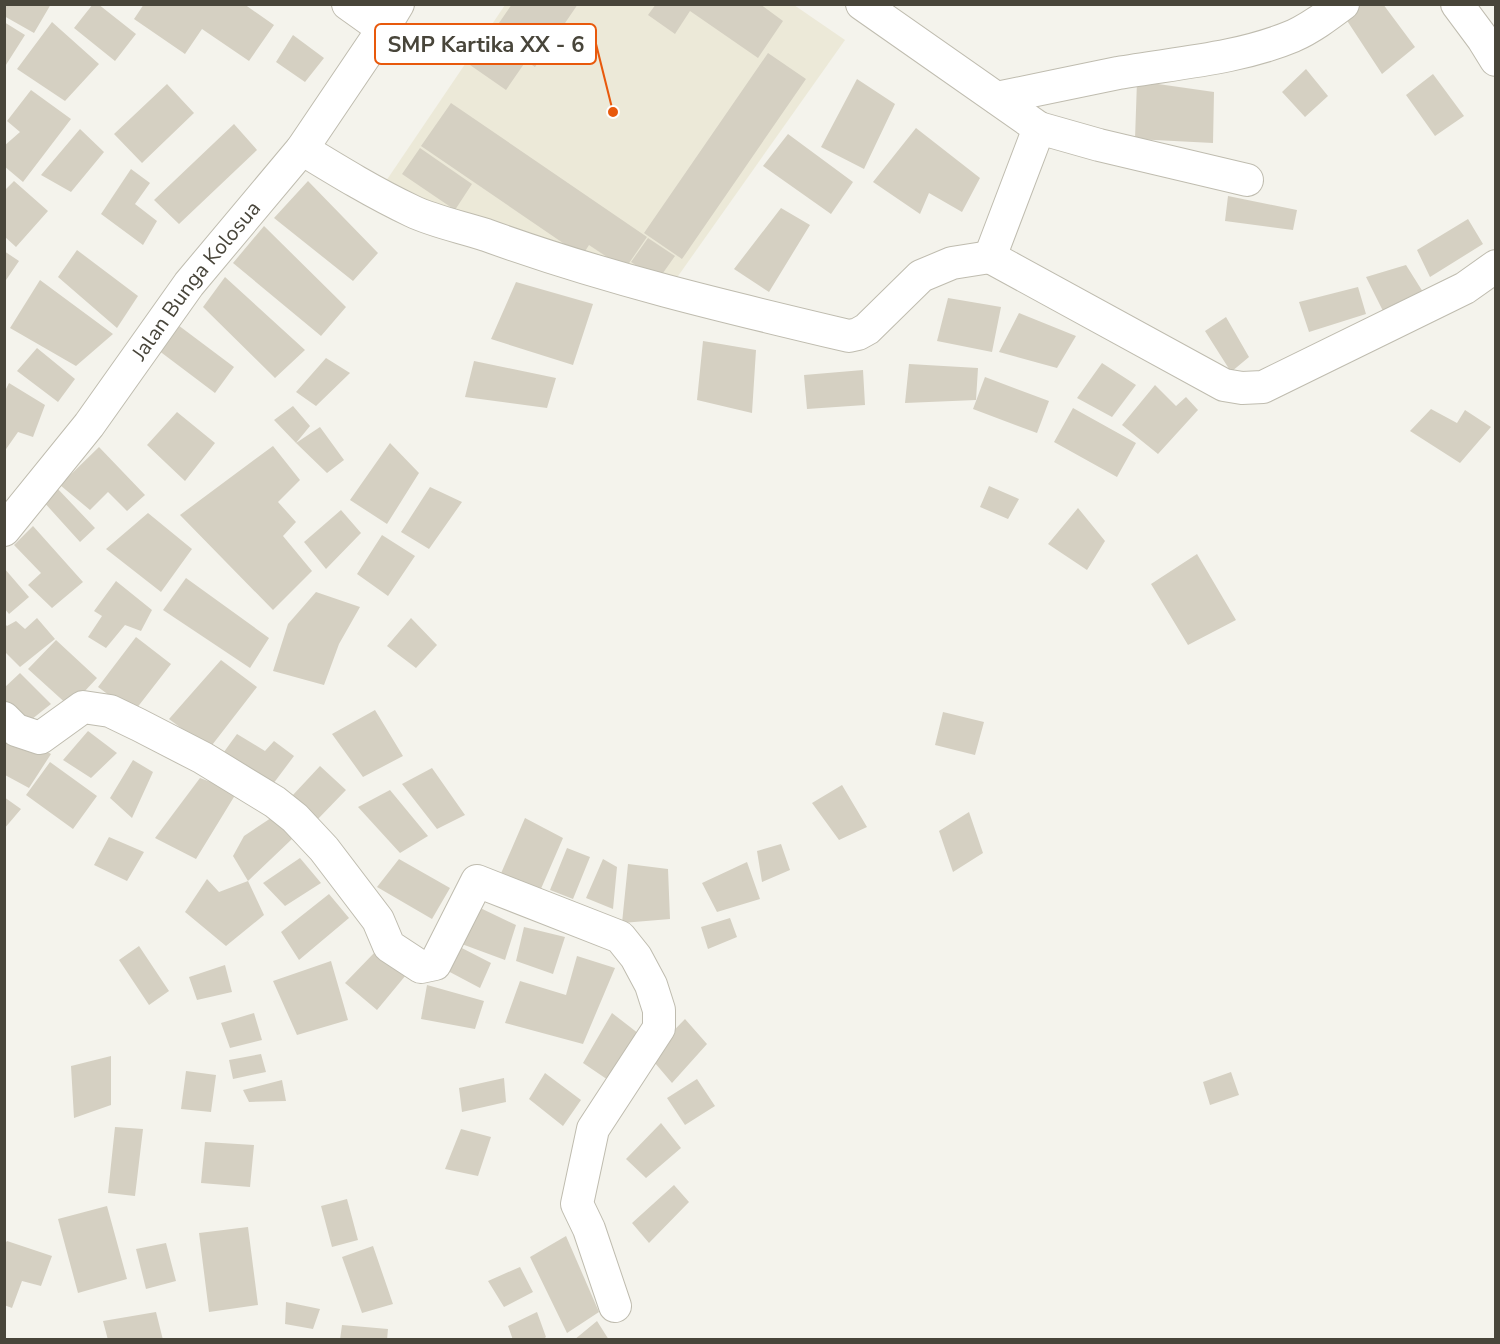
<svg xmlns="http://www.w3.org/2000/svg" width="1500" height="1344" font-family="'Nunito Sans',sans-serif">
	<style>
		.education { fill: #ece9d8 }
		.building { fill: #d5d0c2 }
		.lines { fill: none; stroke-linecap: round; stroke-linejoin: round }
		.minor-casing { stroke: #bfbcaf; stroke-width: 34 }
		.minor { stroke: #fff; stroke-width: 32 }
		.labels { text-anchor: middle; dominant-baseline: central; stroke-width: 4.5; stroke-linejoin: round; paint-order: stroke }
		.street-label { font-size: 21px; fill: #48453a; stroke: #fff }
		.leader { fill: none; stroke: #e8590c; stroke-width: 2 }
		.callout-dot { fill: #e8590c; stroke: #fff; stroke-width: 2 }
		.callout { fill: #fff; stroke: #e8590c; stroke-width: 2 }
		.callout-label { font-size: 22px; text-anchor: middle; font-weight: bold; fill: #48453a }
	</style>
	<rect width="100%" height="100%" fill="#f4f3ec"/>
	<!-- education -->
	<path class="education" d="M505 5H794L845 40 671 286 458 219 384 184Z"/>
	<!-- building -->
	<path class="building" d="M4 4H51L34 33 4 16Z
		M93 4H98L136 34 115 61 74 28Z
		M144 4H244L274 25 249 61 202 29 185 54 134 19Z
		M512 4H578L535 67 526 61 506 90 470 65Z
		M656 4H760L783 21 758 58 690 11 675 34 648 15Z
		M1353 4H1383L1415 47 1382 74 1342 13Z
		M4 22 25 35 4 68Z
		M52 22 99 64 65 101 17 69Z
		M293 35 324 58 305 82 276 62Z
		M768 53 806 79 682 259 644 233Z
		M1306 69 1328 96 1305 117 1282 92Z
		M1433 74 1464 116 1435 136 1406 95Z
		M857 79 895 104 864 169 821 147Z
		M1137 81 1214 92 1213 143 1135 139Z
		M167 84 194 113 142 163 114 134Z
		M31 90 71 119 23 182 4 166V146L20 132 7 121Z
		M451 103 647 237 625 269 589 245 582 256 421 146Z
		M234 124 257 150 179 224 154 200Z
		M916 128 980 178 962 212 929 193 920 214 873 182Z
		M80 129 104 152 71 192 41 175Z
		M788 134 853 182 831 214 763 166Z
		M420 148 472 184 455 210 402 174Z
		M131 169 150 183 135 204 157 221 143 245 101 214Z
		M14 181 48 211 16 247 4 236V191Z
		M308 181 378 253 353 281 274 218Z
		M1228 196 1297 210 1293 230 1225 221Z
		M781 208 810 225 769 292 734 269Z
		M1468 219 1483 244 1430 277 1417 250Z
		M264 226 346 307 321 336 233 263Z
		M648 238 675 256 658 280 631 262Z
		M77 250 138 296 117 328 58 277Z
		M4 251 19 261 4 283Z
		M1406 265 1423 292 1383 311 1366 277Z
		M225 277 305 350 275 378 203 307Z
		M40 280 113 334 76 366 10 328Z
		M516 282 593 304 573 365 491 339Z
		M1358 287 1366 314 1309 332 1299 302Z
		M948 298 1001 307 992 352 937 341Z
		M1019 313 1076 336 1057 368 999 352Z
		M1226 317 1249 357 1231 372 1205 331Z
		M170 319 234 367 215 393 150 344Z
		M703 341 756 350 752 413 697 400Z
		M37 348 75 379 58 402 17 371Z
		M326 358 350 373 316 406 296 392Z
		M474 361 556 378 547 408 465 397Z
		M1102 363 1136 385 1112 417 1077 398Z
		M909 364 978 368 976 400 905 403Z
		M863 370 865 405 807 409 804 375Z
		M985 377 1049 401 1037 433 973 409Z
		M9 383 45 405 33 437 18 432 4 452V393Z
		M1155 385 1176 406 1186 397 1198 410 1158 454 1122 425Z
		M293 406 310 426 296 443 320 427 344 460 327 473 296 443 274 420Z
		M1073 408 1136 443 1117 477 1054 442Z
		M1431 409 1457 423 1465 410 1491 427 1460 463 1410 431Z
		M177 412 215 443 185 481 147 445Z
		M390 443 419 473 387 524 350 500Z
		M273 446 300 480 278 502 296 522 283 536 312 571 273 610 180 515Z
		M99 447 145 495 127 511 108 492 90 510 60 485Z
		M989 486 1019 499 1008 519 980 507Z
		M56 487 95 528 80 542 42 500Z
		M430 487 462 502 429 549 401 532Z
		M1078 508 1105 541 1087 570 1048 544Z
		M341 510 361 533 326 569 304 542Z
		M148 513 192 549 161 592 106 549Z
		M33 526 83 582 52 608 28 585 41 573 14 545Z
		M382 535 415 556 388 596 357 574Z
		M1197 554 1236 620 1188 645 1151 584Z
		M4 568 29 597 9 614 4 608Z
		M186 578 269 638 250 668 163 610Z
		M116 581 152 610 141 631 125 625 106 648 88 637 102 616 94 611Z
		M316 592 360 607 339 644 324 685 273 671 288 624Z
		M37 618 55 639 20 667 4 651V623L7 626 16 621 25 629Z
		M411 618 437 645 416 668 387 646Z
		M136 637 171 664 133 713 98 687Z
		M56 640 97 678 70 707 28 669Z
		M221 660 257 687 209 749 169 719Z
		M20 673 51 704 22 727 4 712V688Z
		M375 710 403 756 363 777 332 734Z
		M943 712 984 722 975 755 935 745Z
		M7 729 51 754 29 788 5 775V735Z
		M88 731 117 753 91 778 63 760Z
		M237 734 265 751 274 741 294 756 270 788 221 756Z
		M133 760 153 772 132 818 110 798Z
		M50 762 97 796 73 829 26 795Z
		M320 766 346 790 317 820 292 796Z
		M432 768 465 815 437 829 402 784Z
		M200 778 237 792 196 859 155 838Z
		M842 785 867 827 839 840 812 803Z
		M390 790 428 836 400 853 358 807Z
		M4 797 21 809 4 829Z
		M969 812 983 853 953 872 939 831Z
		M274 816 292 839 248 881 264 915 226 946 185 912 207 879 219 892 248 881 233 856 244 836Z
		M525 818 563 838 540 891 499 878Z
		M109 837 144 852 127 881 94 865Z
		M781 844 790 870 762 882 757 851Z
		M567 848 590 857 573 899 550 890Z
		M300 858 321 883 285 906 263 883Z
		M399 859 450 888 432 919 377 887Z
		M603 859 617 867 613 909 586 898Z
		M747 862 760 899 717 912 702 883Z
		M628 864 668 869 670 919 622 923Z
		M329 894 349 918 299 960 281 932Z
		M474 905 516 925 505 960 459 943Z
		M730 918 737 937 708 949 701 927Z
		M524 927 565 937 553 974 516 961Z
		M456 945 491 963 480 988 446 970Z
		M139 946 169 991 149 1005 119 960Z
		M375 952 406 975 377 1010 345 983Z
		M577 956 615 968 583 1044 505 1023 520 981 566 995Z
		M331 961 348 1020 297 1035 273 981Z
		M225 965 232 992 197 1000 189 977Z
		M427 985 484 1001 475 1029 421 1019Z
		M254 1013 262 1040 230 1048 221 1023Z
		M612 1013 643 1037 611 1082 583 1063Z
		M685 1019 707 1044 672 1083 649 1056Z
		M261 1054 266 1072 233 1079 229 1060Z
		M111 1056V1105L74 1118 71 1066Z
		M186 1071 216 1075 211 1112 181 1109Z
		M1231 1072 1239 1095 1210 1105 1203 1082Z
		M545 1073 581 1100 563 1126 529 1099Z
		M504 1078 506 1102 462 1112 459 1088Z
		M697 1079 715 1106 685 1125 667 1098Z
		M282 1080 286 1101 249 1102 243 1090Z
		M661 1123 681 1148 646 1178 626 1159Z
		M115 1127 143 1129 135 1196 108 1193Z
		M461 1129 491 1137 478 1176 445 1169Z
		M205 1142 254 1145 250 1187 201 1183Z
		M674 1185 689 1202 649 1243 632 1223Z
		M347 1199 358 1240 332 1247 321 1206Z
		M107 1206 127 1279 78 1293 58 1219Z
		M248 1227 258 1305 209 1312 199 1233Z
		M566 1236 599 1312 567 1333 530 1257Z
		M7 1241 52 1256 41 1286 22 1281 12 1308 4 1305V1245Z
		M166 1243 176 1281 146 1289 136 1249Z
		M373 1246 393 1304 362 1313 342 1257Z
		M520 1267 533 1292 504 1307 488 1281Z
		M286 1302 320 1309 313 1329 285 1324Z
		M156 1312 163 1340H108L103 1321Z
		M537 1312 546 1337 542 1340H513L508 1326Z
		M597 1321 609 1340H574Z
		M342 1325 388 1329 387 1340H340Z"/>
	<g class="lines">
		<!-- minor casing -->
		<g class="minor-casing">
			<g id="minor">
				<path d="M348 4 383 29 398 4"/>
				<path d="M862 4 1039 128 990 257 1224 385 1242 388 1263 387 1465 288 1496 266"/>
				<path d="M1457 4 1483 39 1496 60"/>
				<path d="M997 98C1037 90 1078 81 1118 73 1176 63 1238 59 1293 36 1311 28 1327 16 1343 4"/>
				<path d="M1039 128 1099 145 1247 180"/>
				<path d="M302 149C338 171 374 193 412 211 435 222 462 227 486 235 604 278 726 307 849 336L858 334 867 329 921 276 952 263 990 257"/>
				<path id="s1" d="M4 530 89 425 189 284 302 149 383 29"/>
				<path d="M4 718 16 730 40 738 83 707 110 711 139 725 203 758 275 802 295 818 324 849 378 920 389 946 421 967 435 964 477 881 620 937 636 957 651 985 659 1010V1028L593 1129 577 1204 589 1229 615 1306"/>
			</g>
		</g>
		<!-- minor -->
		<use href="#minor" class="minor"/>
	</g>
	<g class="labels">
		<!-- street labels -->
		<g class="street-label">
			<text stroke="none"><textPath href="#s1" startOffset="315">Jalan Bunga Kolosua</textPath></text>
		</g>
	</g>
	<!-- callouts -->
	<path class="leader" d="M613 112L596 44"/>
	<circle class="callout-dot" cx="613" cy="112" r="6"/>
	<rect class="callout" x="375" y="24" width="221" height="40" rx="6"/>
	<g class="callout-label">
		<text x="486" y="52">SMP Kartika XX - 6</text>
	</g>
	<!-- border -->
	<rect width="1500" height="1344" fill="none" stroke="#48453a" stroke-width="12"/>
</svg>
